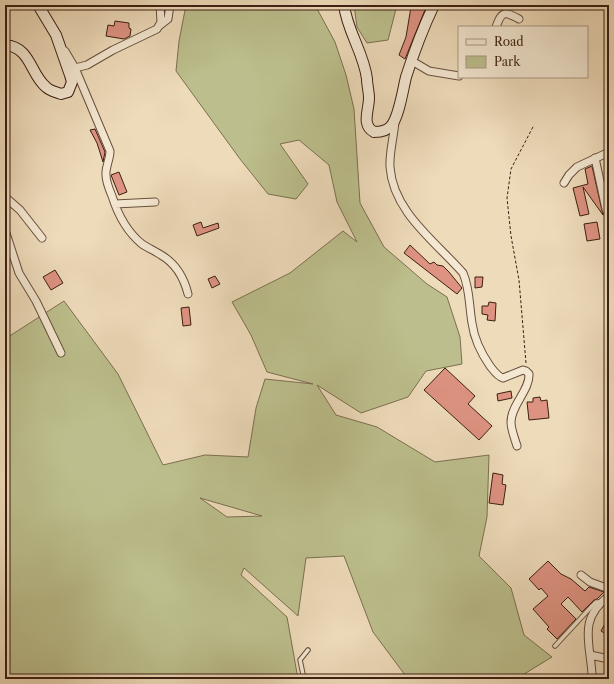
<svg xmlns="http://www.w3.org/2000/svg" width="614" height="684" font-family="'Libre Caslon Text',serif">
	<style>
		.green { fill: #bcbf8d; stroke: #7c6f50; fill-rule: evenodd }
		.building { fill: #de9382; stroke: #3c1f12 }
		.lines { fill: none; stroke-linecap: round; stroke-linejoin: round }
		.lane-casing { stroke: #684e3c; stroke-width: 5.5 }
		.street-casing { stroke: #684e3c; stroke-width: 9 }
		.secondary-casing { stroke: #3c1f12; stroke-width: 12 }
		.path { stroke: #3c1f12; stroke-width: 1; stroke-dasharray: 3 2; stroke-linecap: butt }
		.lane { stroke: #f4e8d2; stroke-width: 3.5 }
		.street { stroke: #f4e8d2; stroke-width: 7 }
		.secondary { stroke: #f4e8d2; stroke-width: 10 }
	</style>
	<rect width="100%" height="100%" fill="#eedbba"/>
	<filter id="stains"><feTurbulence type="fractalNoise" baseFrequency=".005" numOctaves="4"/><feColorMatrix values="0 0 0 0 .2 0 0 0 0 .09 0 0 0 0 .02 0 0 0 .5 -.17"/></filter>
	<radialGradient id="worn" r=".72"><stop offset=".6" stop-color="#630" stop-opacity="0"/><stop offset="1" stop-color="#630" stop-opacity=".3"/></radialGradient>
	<!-- green -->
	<path class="green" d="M186 5H315L335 42 346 75 354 109 360 203 384 247 427 284 447 297 460 337 462 364 426 371 408 397 361 413 317 385 336 415 377 427 435 462 489 455 487 517 479 556 511 588 524 635 552 657 516 679H408L373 632 344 556 306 558 298 616 244 568 241 575 287 617 298 679H5V339L64 301 118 374 163 465 205 455 248 457 256 408 265 379 313 384 267 372 251 335 232 302 290 273 343 231 357 242 337 202 329 165 299 140 280 144 308 184 296 199 268 194 240 159 176 71 179 41ZM200 498 262 516 227 517Z
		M354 5H397L388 40 367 43 357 27Z"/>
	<!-- building -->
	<path class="building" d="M412 5H427L405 59 399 55 406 37 411 7Z
		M115 21 129 23V28L131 29 130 36 124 39 106 36 108 25 114 26Z
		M95 129 105 152 103 162 97 143 90 130Z
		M592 166 603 215 583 187 589 214 580 216 573 188 588 184 585 169Z
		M119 172 127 192 119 195 111 175Z
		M201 222 203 228 218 223 219 228 197 236 193 225Z
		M597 222 600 239 587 241 584 224Z
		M410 245 430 264 434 262 437 265 443 266 449 272 462 288 457 294 404 253Z
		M55 270 63 283 51 290 43 277Z
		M215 276 220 284 212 288 208 279Z
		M475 277H483L482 287 475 288Z
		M489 302 496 303 495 321 487 320 488 315 482 314V306H488Z
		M189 307 191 325 183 326 181 308Z
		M445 368 475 396 468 404 492 426 479 440 424 390Z
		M511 391 512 398 498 401 497 394Z
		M540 397 541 401 547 400 549 418 529 420 527 402H533V398Z
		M493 473 503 475 502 484 506 485 503 505 489 503Z
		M548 561 561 574 571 579 585 591 589 587 604 592 597 599 594 600 582 612 568 597 561 604 576 619 557 639 547 629 549 627 533 609 548 596 541 588 539 590 529 579Z
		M609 616V636L601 631Z"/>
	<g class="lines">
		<!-- lane casing -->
		<g class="lane-casing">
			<path id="lane" d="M555 646 592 606 596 602H600
				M304 679 300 660 308 650"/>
		</g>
		<!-- street casing -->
		<g class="street-casing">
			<path id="street" d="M159 26 168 19 170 5
				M496 27C502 11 504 11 519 19
				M65 51 75 68 87 65 113 50 157 29 161 22 160 5
				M412 61 429 71 459 76
				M75 68 110 151C110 160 105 167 106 175 106 182 109 189 112 196 118 215 126 231 142 244 148 248 155 251 161 255 175 263 184 278 188 294
				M395 122C394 135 389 154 390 167 393 212 436 242 463 273 470 289 469 306 472 323 474 338 481 353 490 366 494 371 497 376 503 378L523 370 526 371 529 374C530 390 511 405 511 422 511 430 515 439 517 446
				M595 158 606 209 609 217
				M564 183 569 175 577 167 609 152
				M5 197 20 210 42 238
				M115 204 155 202
				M5 230 19 273 36 301 61 353
				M581 575 590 582 609 589
				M590 655 609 659
				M591 679 592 674C590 642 578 619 609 596"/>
		</g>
		<!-- secondary casing -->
		<g class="secondary-casing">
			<path id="secondary" d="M344 5C347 31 364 53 367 79 367 85 369 92 369 98 369 110 361 125 374 132 380 132 387 131 391 126 399 117 403 89 406 77 414 52 423 28 434 5
				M5 45C31 47 30 74 46 87 50 91 56 92 61 94L68 92 72 82 70 75 56 35 38 5"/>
		</g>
		<!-- path -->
		<path class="path" d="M526 363 519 280 511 236 507 198 511 169 534 125"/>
		<!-- lane -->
		<use href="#lane" class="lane"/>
		<!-- street -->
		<use href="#street" class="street"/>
		<!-- secondary -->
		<use href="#secondary" class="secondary"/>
	</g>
	<!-- margin -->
	<rect width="614" height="684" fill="none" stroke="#eedbba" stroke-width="20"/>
	<rect x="6" y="6" width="602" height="672" fill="none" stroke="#3c1f12" stroke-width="2"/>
	<rect x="10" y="10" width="594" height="664" fill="none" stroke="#3c1f12"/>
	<!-- legend -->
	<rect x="458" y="26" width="130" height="52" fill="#f4e8d2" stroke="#aa9885"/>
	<rect x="466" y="39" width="20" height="6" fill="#f4e8d2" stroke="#aa9885"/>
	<text x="494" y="46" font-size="12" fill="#3c1f12">Road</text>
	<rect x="466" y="56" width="20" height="12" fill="#bcbf8d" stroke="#aa9885"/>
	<text x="494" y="66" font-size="12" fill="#3c1f12">Park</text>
	<rect width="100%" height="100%" filter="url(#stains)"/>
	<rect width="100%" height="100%" fill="url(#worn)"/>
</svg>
